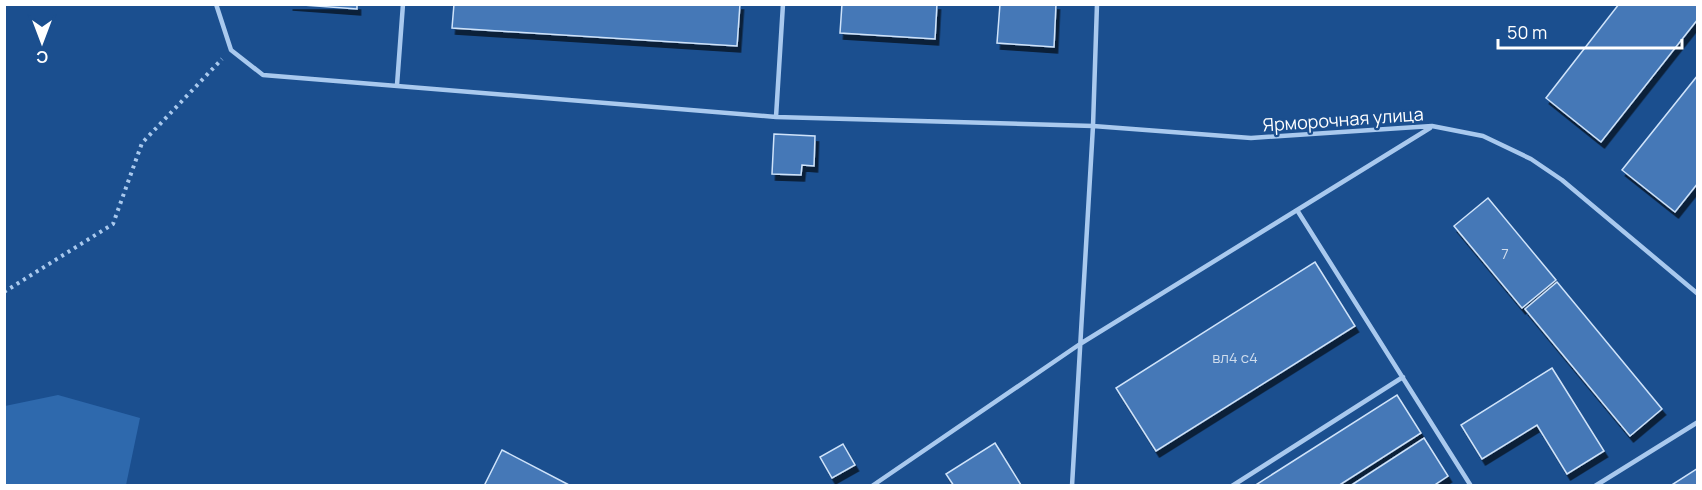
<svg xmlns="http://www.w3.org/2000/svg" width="1702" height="490" font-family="Manrope,sans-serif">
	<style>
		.green { fill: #2e69ad }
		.building { fill: #4478b7; stroke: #cfe3fa; stroke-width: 1.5; filter: url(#shadow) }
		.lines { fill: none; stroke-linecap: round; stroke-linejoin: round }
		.path { stroke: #a9c9ee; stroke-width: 4; stroke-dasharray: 3 4.5; stroke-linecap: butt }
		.service { stroke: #a9c9ee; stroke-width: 4.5 }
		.labels { text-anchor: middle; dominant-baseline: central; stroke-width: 4.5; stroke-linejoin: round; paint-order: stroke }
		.number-label { font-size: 15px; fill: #d0dded }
		.street-label { font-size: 18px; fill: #fff; stroke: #1b4f8f }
	</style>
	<defs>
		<filter id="shadow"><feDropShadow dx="3.5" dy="6" stdDeviation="0" flood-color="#0009"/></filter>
	</defs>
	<rect width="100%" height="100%" fill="#1b4f8f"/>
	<!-- green -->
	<path class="green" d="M58 395 140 418 126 485H5V406Z"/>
	<!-- building -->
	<path class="building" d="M289 4H357V9Z
		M454 4H740L737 46 452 28Z
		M842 4H937L935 39 840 33Z
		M1000 4H1056L1054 47 997 43Z
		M1619 4H1698V19L1601 142 1546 98Z
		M1698 75V183L1675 212 1622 170Z
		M774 134 815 136 814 166 802 165 801 175 772 174Z
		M1488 198 1556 280 1522 308 1454 226Z
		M1315 262 1355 326 1156 451 1116 388Z
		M1557 282 1662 409 1630 436 1525 309Z
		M1552 368 1604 451 1567 474 1537 425 1482 459 1461 425Z
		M1397 395 1421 433 1338 486H1254Z
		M1424 438 1448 476 1433 486H1350Z
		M995 443 1021 485 954 486 946 474Z
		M843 444 855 465 832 478 820 457Z
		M502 450 571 486H484Z
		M1698 468V486H1670Z"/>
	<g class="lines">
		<!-- path -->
		<path class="path" d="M4 292 113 224 142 143 222 59"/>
		<!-- service -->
		<path class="service" d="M216 4 231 50 263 75 776 117 1093 126 1251 138 1432 126 1483 136 1531 159 1562 180 1698 294
			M397 85 403 4
			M776 117 783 4
			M1297 210 1471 486
			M872 486 1080 344 1430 128
			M1072 486 1093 126 1097 4
			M1232 486 1403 377
			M1595 486 1698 422"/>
	</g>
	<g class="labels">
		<!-- number labels -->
		<g class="number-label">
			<text x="1505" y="253">7</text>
			<text x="1235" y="357">вл4 с4</text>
		</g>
		<!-- street labels -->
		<g class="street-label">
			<text transform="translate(1343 119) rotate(-4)">Ярморочная улица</text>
		</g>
	</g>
	<!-- border -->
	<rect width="1702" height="490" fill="none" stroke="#ffffff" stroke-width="12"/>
	<!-- north arrow -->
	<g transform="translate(42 42) rotate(180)" stroke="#1b4f8f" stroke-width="4.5" paint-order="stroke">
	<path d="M0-4.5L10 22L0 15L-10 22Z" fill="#ffffff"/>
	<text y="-9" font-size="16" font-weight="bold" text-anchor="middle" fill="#ffffff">С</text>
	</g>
	<!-- scale -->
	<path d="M1498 39v9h184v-9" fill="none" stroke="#ffffff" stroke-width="3"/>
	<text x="1507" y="39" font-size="18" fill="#ffffff" stroke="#1b4f8f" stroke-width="4.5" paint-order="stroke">50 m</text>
</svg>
